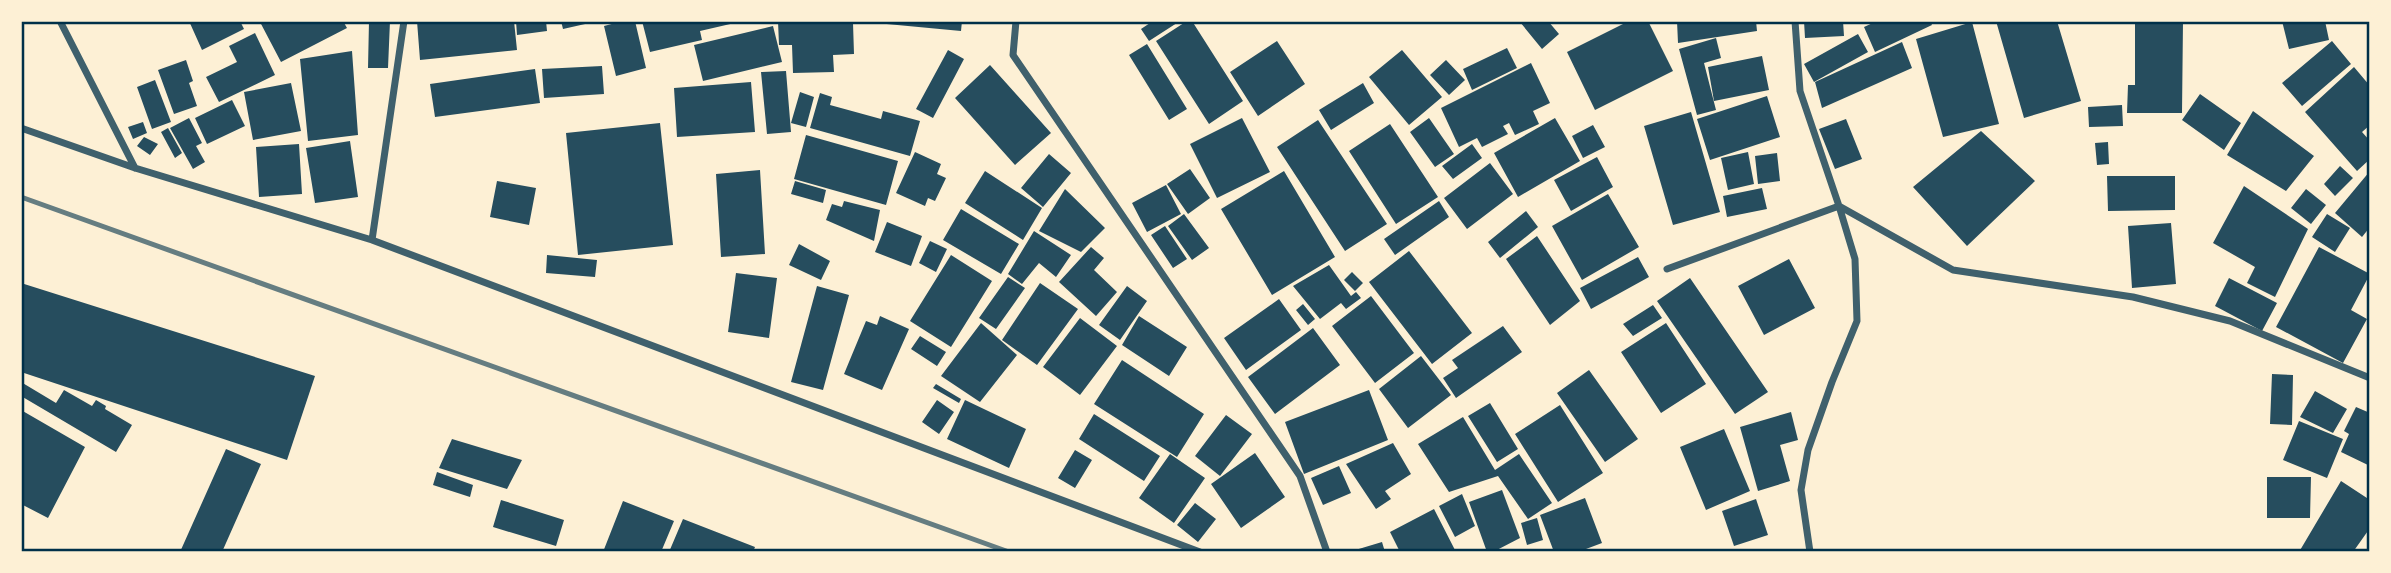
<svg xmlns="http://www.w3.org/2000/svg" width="2391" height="573" font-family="Karla,sans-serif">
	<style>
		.building { fill: #264d5e }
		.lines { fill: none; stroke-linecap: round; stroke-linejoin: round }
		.minor { stroke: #3f606c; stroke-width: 7 }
		.rail { stroke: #657d81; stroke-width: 5 }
		.neatline { fill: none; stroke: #003049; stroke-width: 2.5 }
	</style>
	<rect width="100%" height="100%" fill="#fdf0d5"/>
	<!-- building -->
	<path class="building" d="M189 21H240L244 29 202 50Z
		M263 21H343L347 28 281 62 260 22Z
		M369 21H390L388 68H368Z
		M417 21H514L517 50 420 60Z
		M516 21H546L547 31 517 35Z
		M561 21H594V22L563 29Z
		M623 21H635L646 68 616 76 604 26Z
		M642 21H739V22L700 31 702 40 650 52Z
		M778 21 853 23 854 54 833 55 834 72 793 73 792 45H779Z
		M876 21H962L961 31 876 23Z
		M1153 21H1180L1149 41 1141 29Z
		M1187 21H1192L1243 101 1209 124 1156 41Z
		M1522 21H1548L1559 34 1542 49 1520 22Z
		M1629 21H1648L1673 71 1595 110 1567 52Z
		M1677 21H1756L1757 31 1678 43Z
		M1804 21H1843L1844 36 1805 38Z
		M1877 21H1930L1932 25 1875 52 1864 27Z
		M1996 21H2057L2081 101 2024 118Z
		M2135 21H2183L2182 113H2127L2128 85H2135Z
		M2282 21H2325L2329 40 2289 49Z
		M1972 22 1999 124 1943 137 1916 39Z
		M773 26 782 62 703 81 694 45Z
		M255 33 275 75 219 102 206 77 237 62 229 46Z
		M1858 34 1868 52 1814 82 1804 64Z
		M1716 38 1721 58 1704 63 1716 110 1697 115 1679 49Z
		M1277 41 1305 84 1258 116 1230 72Z
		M2332 41 2351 64 2302 106 2282 83Z
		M1902 42 1912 68 1822 108 1815 82Z
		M1147 44 1187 109 1169 120 1129 55Z
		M1507 48 1517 68 1472 90 1463 69Z
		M948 50 964 59 933 118 916 109Z
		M1402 50 1442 97 1409 125 1369 77Z
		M352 51 358 135 308 141 300 59Z
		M1762 56 1769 90 1714 101 1708 67Z
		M186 60 193 81 189 83 197 106 174 114 158 70Z
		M1446 60 1465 80 1449 95 1430 75Z
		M1531 63 1550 103 1533 111 1539 124 1515 135 1509 123 1503 126 1508 134 1482 147 1477 138 1459 147 1441 108Z
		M990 65 1051 133 1015 165 955 98Z
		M602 66 604 94 544 98 542 69Z
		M2354 67 2370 86V125L2362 132 2370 141V159L2357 171 2305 112Z
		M535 69 540 103 435 117 430 84Z
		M786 71 791 132 767 134 761 72Z
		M155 80 171 122 152 129 137 87Z
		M751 82 755 132 677 137 674 88Z
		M291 83 301 131 253 140 244 92Z
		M1363 83 1374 103 1331 130 1319 110Z
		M800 92 814 97 806 127 791 123Z
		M820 93 832 97 830 105 881 119 883 111 920 121 910 156 810 128Z
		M2200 94 2241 123 2224 150 2182 120Z
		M1767 96 1780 137 1710 160 1697 119Z
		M232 100 245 126 207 144 195 118Z
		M2122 105 2123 126 2089 127 2088 107Z
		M2253 111 2314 156 2286 191 2227 155Z
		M1691 112 1720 212 1673 225 1644 126Z
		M189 118 202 143 196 146 205 162 193 169 170 128Z
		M1242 118 1270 172 1217 198 1190 144Z
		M1429 118 1454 154 1435 167 1410 132Z
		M1555 118 1580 161 1518 197 1494 153Z
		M1846 119 1862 159 1835 169 1819 129Z
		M1318 120 1387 224 1345 251 1277 147Z
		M143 122 147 133 133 139 128 127Z
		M660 123 673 245 578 255 566 133Z
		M1390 124 1438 197 1396 224 1349 151Z
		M1593 125 1605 147 1583 158 1572 136Z
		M168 128 182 153 175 158 161 132Z
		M1981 131 2035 181 1967 246 1913 187Z
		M806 135 898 161 886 205 794 179Z
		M144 137 158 144 150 155 137 146Z
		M350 141 358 197 315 203 306 148Z
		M2108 142 2109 164 2097 165 2095 143Z
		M299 144 302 194 259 197 256 147Z
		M1472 144 1482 158 1453 179 1442 166Z
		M915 152 941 164 937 174 946 178 935 201 928 198 925 206 896 193Z
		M1748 152 1754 184 1728 190 1721 158Z
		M1777 153 1780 181 1758 184 1755 156Z
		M1049 154 1071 173 1043 207 1021 188Z
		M1597 157 1613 187 1571 211 1554 180Z
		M1490 163 1513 194 1467 229 1444 198Z
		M2340 166 2353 178 2335 196 2324 184Z
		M1190 169 1210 198 1188 214 1167 184Z
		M760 170 765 254 721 257 716 174Z
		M985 171 1042 208 1023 240 965 203Z
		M1284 171 1335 257 1272 295 1221 209Z
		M2370 171V227L2362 237 2335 213Z
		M2107 176H2175V210L2108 211Z
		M497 181 536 188 529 225 490 217Z
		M795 181 826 190 823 203 791 194Z
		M1166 185 1181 214 1147 232 1132 203Z
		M2244 186 2308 229 2275 297 2247 283 2255 267 2213 243Z
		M1762 188 1767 209 1727 217 1723 196Z
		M1065 189 1105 228 1081 252 1039 231Z
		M2306 189 2326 205 2311 224 2291 208Z
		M1608 194 1639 247 1582 280 1552 226Z
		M844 201 880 210 874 241 826 220 832 204 842 207Z
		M1439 201 1449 217 1395 255 1384 239Z
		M961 209 1019 244 1001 274 943 240Z
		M1526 211 1538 227 1500 258 1488 242Z
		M1184 214 1209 248 1192 260 1168 226Z
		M2327 214 2350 228 2335 252 2312 237Z
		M887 222 922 236 911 266 875 252Z
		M2171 223 2176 284 2132 288 2128 226Z
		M1165 226 1187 259 1173 268 1151 235Z
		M1034 231 1071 255 1056 277 1039 263 1022 284 1008 274Z
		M1537 236 1580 301 1550 325 1506 259Z
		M930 241 947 249 936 272 919 263Z
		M799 244 830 261 821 280 789 265Z
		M1091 247 1104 258 1094 270 1117 292 1096 316 1059 282Z
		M2319 247 2370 274 2351 310 2367 319 2343 363 2276 327Z
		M1409 251 1472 333 1432 364 1369 282Z
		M547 255 597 260 595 277 546 273Z
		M951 255 992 281 951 347 910 321Z
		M1638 257 1649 277 1591 309 1580 288Z
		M1789 259 1815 308 1764 335 1738 286Z
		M1329 265 1351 296 1356 292 1361 298 1346 309 1341 303 1320 319 1293 286Z
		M1352 272 1363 283 1355 291 1344 280Z
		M736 273 777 278 769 338 728 332Z
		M1008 277 1025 288 996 329 979 318Z
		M1690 278 1768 392 1735 414 1657 301Z
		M2229 278 2277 303 2262 331 2215 306Z
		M21 283 315 376 287 460 21 372Z
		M1040 283 1078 309 1037 365 1002 340Z
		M817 286 849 295 823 390 791 382Z
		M1127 286 1147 301 1120 340 1099 325Z
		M1371 296 1414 353 1375 383 1332 326Z
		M1279 299 1301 330 1246 370 1224 338Z
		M1303 304 1315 319 1308 325 1296 310Z
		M1653 305 1662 318 1633 336 1623 324Z
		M880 316 909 329 882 390 844 374 866 321 877 325Z
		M1139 316 1187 347 1169 376 1122 345Z
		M1080 318 1117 346 1080 395 1043 367Z
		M981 323 1017 355 980 402 941 376Z
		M1666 323 1706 384 1661 413 1621 352Z
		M1503 326 1522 352 1456 398 1443 378 1458 368 1452 360Z
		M1313 328 1340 365 1275 414 1248 377Z
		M920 336 946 352 937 366 911 349Z
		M1421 356 1451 395 1408 428 1379 389Z
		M1122 360 1204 414 1177 457 1094 404Z
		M1589 370 1638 439 1605 462 1557 393Z
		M2272 374 2293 375 2292 425 2270 424Z
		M21 382 56 403 64 390 92 406 96 400 106 406 105 409 132 425 116 452 21 396Z
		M936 384 961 399 959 403 933 388Z
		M1369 390 1388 440 1304 474 1285 422Z
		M2315 391 2347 409 2333 433 2300 417Z
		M937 400 954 412 939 434 922 422Z
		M965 400 1026 429 1009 468 947 439Z
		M1490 403 1518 449 1497 462 1468 416Z
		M1560 405 1603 473 1558 502 1515 434Z
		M2356 407 2370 413V466L2341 452 2349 434 2344 431Z
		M21 410 85 447 48 518 21 504Z
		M1791 412 1798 440 1780 445 1790 481 1758 491 1740 427Z
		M1094 414 1160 456 1144 481 1079 439Z
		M1226 415 1252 434 1220 476 1195 456Z
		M1463 417 1495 470 1519 454 1552 503 1528 519 1498 476 1449 492 1418 444Z
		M2299 421 2343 439 2327 478 2283 460Z
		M1724 429 1750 491 1706 510 1680 447Z
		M452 439 522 460 507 489 439 468Z
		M1393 443 1411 474 1385 491 1391 499 1376 509 1346 464Z
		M226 449 261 464 222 552H180Z
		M1075 450 1092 460 1075 488 1058 478Z
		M1255 453 1285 497 1241 528 1211 484Z
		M1170 454 1205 478 1174 523 1139 498Z
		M1339 466 1351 493 1323 505 1311 478Z
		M437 472 473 485 470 497 433 485Z
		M2267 477H2311L2310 518H2267Z
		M2341 481 2370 500V528L2353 552H2299Z
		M1502 490 1520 538 1493 552H1487L1469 502Z
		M1462 494 1475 526 1455 537 1439 506Z
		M1585 498 1602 543 1578 552H1554L1540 515Z
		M1756 499 1768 535 1734 546 1722 511Z
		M501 500 564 520 556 546 493 527Z
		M623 501 674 521 661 552H603Z
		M1195 503 1216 519 1198 542 1177 525Z
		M1434 509 1456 552H1400L1390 532Z
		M1537 518 1543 540 1527 545 1521 523Z
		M683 519 755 547 753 552H669Z
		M1382 542 1385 552H1352V551Z"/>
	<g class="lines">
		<!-- minor -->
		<path class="minor" d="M60 21 135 168
			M1016 21 1013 55 1300 476 1327 552
			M1795 21 1800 91 1839 206 1953 270 2133 297 2230 321 2370 378
			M21 128 135 168 372 240 1200 552
			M372 240 404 21
			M1667 269 1839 206 1855 259 1857 321 1832 382 1808 450 1801 490 1810 552"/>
		<!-- rail -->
		<path class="rail" d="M21 197 1009 552"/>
	</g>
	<!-- border -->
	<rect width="2391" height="573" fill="none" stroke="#fdf0d5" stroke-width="46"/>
	<rect x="23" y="23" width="2345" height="527" class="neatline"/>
</svg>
